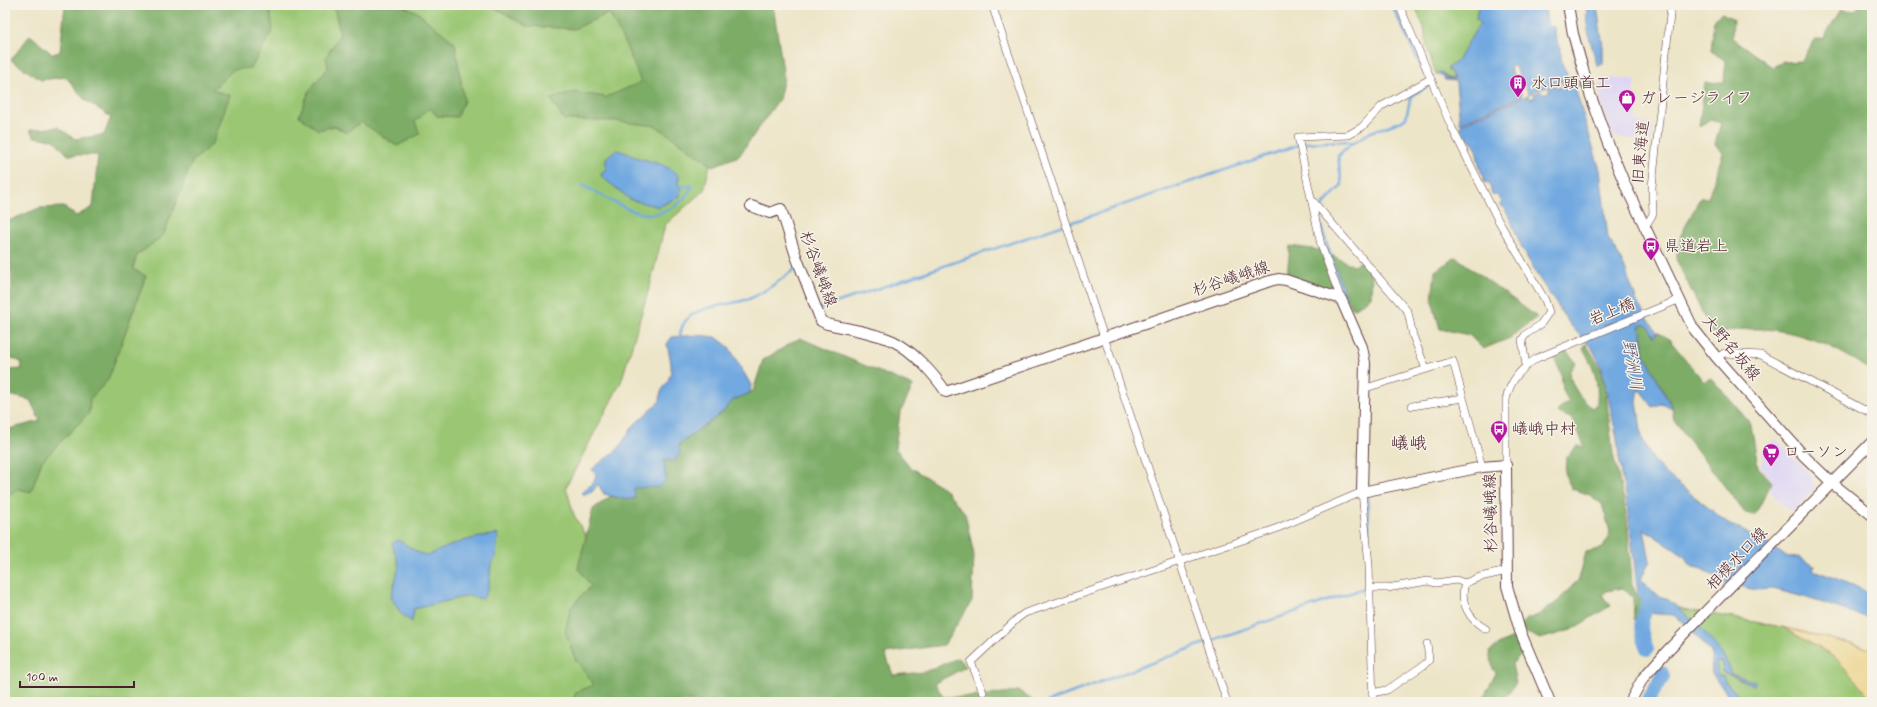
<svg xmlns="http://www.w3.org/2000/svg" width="1877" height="707" font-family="Mynerve,'Klee One',sans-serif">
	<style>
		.built { fill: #ded5f5 }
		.green { fill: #9bc774; stroke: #727350 }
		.forest { fill: #7cac66; stroke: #636648 }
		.sand { fill: #eeda9e; stroke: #9c7c64 }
		.water { fill: #71a9e0; stroke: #5e6486 }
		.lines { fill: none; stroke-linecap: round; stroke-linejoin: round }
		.stream { stroke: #71a9e0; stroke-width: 2.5 }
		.river { stroke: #71a9e0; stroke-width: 14 }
		.minor-casing { stroke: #623d43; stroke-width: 8 }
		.secondary-casing { stroke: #623d43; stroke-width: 12 }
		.minor { stroke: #fff; stroke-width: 7 }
		.secondary { stroke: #fff; stroke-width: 10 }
		.labels { text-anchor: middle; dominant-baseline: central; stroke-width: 3; stroke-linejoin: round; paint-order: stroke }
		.poi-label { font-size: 16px; fill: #4a1f2b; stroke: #f7f3e8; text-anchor: start }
		.street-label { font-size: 16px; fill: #4a1f2b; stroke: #f7f3e8 }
		.water-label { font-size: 17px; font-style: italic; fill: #584f6a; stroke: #f7f3e8 }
		.quarter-label { font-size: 18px; fill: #4a1f2b; stroke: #f7f3e8 }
	</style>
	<rect width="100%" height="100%" fill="#f7f3e8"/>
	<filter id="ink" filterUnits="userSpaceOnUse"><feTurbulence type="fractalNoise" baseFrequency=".025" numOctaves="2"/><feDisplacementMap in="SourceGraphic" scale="8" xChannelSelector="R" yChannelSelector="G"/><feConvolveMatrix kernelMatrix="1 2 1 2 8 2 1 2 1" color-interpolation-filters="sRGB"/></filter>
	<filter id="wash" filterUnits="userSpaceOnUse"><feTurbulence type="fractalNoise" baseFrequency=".012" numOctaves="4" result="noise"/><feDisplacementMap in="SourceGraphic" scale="16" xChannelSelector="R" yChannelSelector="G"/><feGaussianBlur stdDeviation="0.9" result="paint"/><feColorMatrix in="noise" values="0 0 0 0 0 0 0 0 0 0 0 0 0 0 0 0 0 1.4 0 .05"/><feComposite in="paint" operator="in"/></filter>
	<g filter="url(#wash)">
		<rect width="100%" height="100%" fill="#ede5c8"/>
		<!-- built -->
		<path class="built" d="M1601 78 1636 79 1633 97 1639 99 1636 121 1653 126 1652 141 1613 137 1600 100Z
			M1776 439 1812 477 1815 488 1795 509 1788 510 1770 491 1772 480 1760 466 1764 458 1762 453Z"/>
		<!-- green -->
		<path class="green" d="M250 5H613L713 152 704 190 665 225 651 282 621 382 566 487 574 515 605 571 598 702H5V491L129 260 203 93Z
			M1414 5H1479L1476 18 1480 23 1458 61 1447 71H1450L1454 79 1448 78 1441 72 1436 74 1427 48 1424 27Z
			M1678 608 1782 627 1834 656 1869 693 1872 702H1743L1730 686 1718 676 1716 662H1722L1723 673 1750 683 1753 687 1755 682 1731 674C1723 647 1698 628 1678 608Z"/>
		<!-- forest -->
		<path class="forest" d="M65 5H273L270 10 273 30 251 68 233 70 212 90 230 95 213 143 192 162 163 236 137 255 133 269 146 276 108 380 90 399 89 413 42 461 31 492 18 489 5 500V430L40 421 30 400 5 394V374L8 370 22 369 21 362 5 355V293L12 288 10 253 6 222 39 208 64 207 76 216 93 207 98 155H68L54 140 34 137 30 130 58 127 75 139 104 135 111 117 85 100 66 77 41 80 11 60 30 35 52 54 60 52Z
			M327 5H401L417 12 455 43 464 101 457 117 437 116 430 108 415 122 420 134 397 146 361 122 346 133 335 126 318 130 299 116 310 89 328 68 326 57 340 34 335 11Z
			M490 5H773L784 77 779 99 739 156 713 166 656 126 615 121 564 120 551 99 574 92 606 97 641 82 626 46 609 13 574 29 527 26Z
			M1860 5H1872V366L1866 368C1833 344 1790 327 1749 329 1737 329 1725 332 1712 333L1676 259 1681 235 1700 198H1708L1723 153 1715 144 1721 123 1710 120 1699 126 1705 83 1724 82 1726 61 1711 51 1714 19 1722 13 1733 19 1732 38 1772 67 1784 62 1802 61 1815 39H1823L1841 9 1854 11Z
			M1290 246 1320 250 1334 292 1287 276Z
			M1331 255 1354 266 1361 261 1372 275 1371 297 1353 309 1346 298Z
			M1456 257 1537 317 1510 338 1483 349 1469 335 1440 329 1432 301 1435 271Z
			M1641 324 1647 325 1655 336 1657 332 1668 338 1704 382 1711 378 1751 424 1758 467 1772 482 1755 515 1745 513 1674 420 1672 408 1645 355 1640 327Z
			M800 338 913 386 900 413 895 448 911 468 944 488 965 513 974 555 972 601 944 645 885 653 893 675 924 672 958 658 966 667 935 683 943 697H972L1019 691 1035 702H572L576 692 594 685 575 659 565 631 571 607 591 586 578 568 593 509 611 496 623 499 633 487 666 480 664 460 679 445 724 411 733 400 753 391 763 360Z
			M1586 344 1601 369 1606 394 1613 454 1624 500 1628 527 1632 585 1648 618 1643 625 1634 619 1633 598 1623 588 1607 591 1602 595 1610 606 1571 630 1540 639 1523 631 1521 624 1527 619 1538 615 1557 602 1579 579 1586 552 1603 548 1610 532 1602 504 1588 494 1572 489 1565 475 1566 457 1577 446 1585 447 1572 419 1557 412 1565 403H1570L1563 391 1561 373 1553 356 1566 351 1576 362 1569 372C1572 387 1580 398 1592 408L1597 403C1599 379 1594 369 1583 348Z
			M1517 636 1525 651 1512 664 1516 683 1501 702H1481L1496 673 1493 669 1489 652 1500 644Z"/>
		<!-- sand -->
		<path class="sand" d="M1782 627 1872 649V699L1834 656Z"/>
		<!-- water -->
		<path class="water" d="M1479 5H1544L1548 26 1554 27 1556 40 1561 48V61L1568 77 1529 94 1514 65 1510 68 1522 96 1460 123 1456 83 1455 81 1445 80 1444 77 1436 74 1441 72 1448 79H1454L1451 72 1447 69 1457 61 1480 23 1476 18Z
			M1587 5H1595L1598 13 1603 47V64L1597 65C1592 45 1584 26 1587 5Z
			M1569 78 1575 88 1600 170 1608 238 1622 261 1638 304 1657 332 1655 337 1647 325H1641L1640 327 1645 355 1672 408 1661 404 1653 407 1639 389 1637 401 1642 438 1653 460 1665 473 1730 525 1759 538 1788 558 1798 557 1815 567 1813 568V570L1853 585 1872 595V619L1804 597 1773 589 1756 590 1725 583 1702 569 1690 566 1687 558 1644 529 1650 561 1641 579C1646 584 1650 591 1656 594 1661 597 1666 598 1670 601 1692 619 1723 647 1732 674L1756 682 1753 687 1750 683 1723 672 1722 662H1716L1718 676H1723L1725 682 1730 686 1743 702H1734L1712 674 1711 652 1685 623 1673 615 1646 613 1638 594 1626 494 1621 475 1617 439 1602 368 1592 348 1571 326 1537 275 1522 248 1508 214 1501 205 1502 202 1498 196 1492 194 1489 183 1484 182V177L1480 169 1475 145 1461 130V124L1528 95 1530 99 1535 97 1534 94 1541 91 1543 94 1550 91 1548 88 1555 85 1557 88 1563 86 1561 81Z
			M615 150C622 150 627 154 633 156 649 162 666 163 679 175L678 185 681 186 680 196 659 207 631 200 602 177 601 173 606 169V158Z
			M697 335 716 337 729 347 751 385 750 393 733 400 724 411 679 444 680 452 675 461 664 460 666 480 659 487 634 488 635 499H623L604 494 598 484 592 492 585 495 581 493 594 482 596 475 592 469 618 449 634 425 660 401C660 386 665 390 669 378 674 368 669 354 667 344L672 337Z
			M498 534 496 557 491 564 489 586 483 599 468 596 414 609 412 622 401 614 391 597 399 566 392 543 399 540 415 551 427 556C454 543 469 538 498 534Z"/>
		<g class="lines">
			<!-- stream -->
			<path class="stream" d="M1392 5 1424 73 1427 74
				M1575 88 1580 84
				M582 185C597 192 625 210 640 213 662 218 683 205 692 186H681
				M1344 297 1318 217 1324 204 1342 185 1338 156 1352 143
				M818 309 1304 143 1345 141 1353 143 1371 132 1402 121 1406 118 1410 100 1413 95 1433 83
				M680 336C683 302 728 308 751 298 768 291 783 277 798 267
				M1367 350 1370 363V372
				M1367 493 1369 532
				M1047 702 1213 640 1365 588 1368 585"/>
			<!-- river -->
			<path class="river" d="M1645 593 1649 601C1640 622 1638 628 1647 649
				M1647 702 1663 677 1662 673"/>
		</g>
	</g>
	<g filter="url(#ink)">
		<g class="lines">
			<!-- minor casing -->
			<g class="minor-casing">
				<path id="minor" d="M992 5 1227 702
					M1399 5 1452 128 1498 220 1545 300 1549 312 1540 325 1526 334 1522 340 1526 365
					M1312 200 1408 312 1413 336 1426 369
					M1645 227 1653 214 1652 187 1671 5
					M1341 299 1321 245 1298 137 1348 135 1362 127 1382 106 1430 79
					M1717 358 1724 353 1761 355 1872 414
					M1366 388 1453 361 1482 467
					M1412 406 1463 398
					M1506 465V400C1510 380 1521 369 1537 358L1678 300
					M1465 583C1459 602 1469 620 1486 629
					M1369 588H1387L1428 581 1436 583 1456 580 1465 583 1480 577 1507 571
					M983 692 971 662 1018 618 1025 613 1273 530 1362 492 1369 565 1373 702
					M1372 693 1387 690 1424 665 1429 660 1427 644"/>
			</g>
			<!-- secondary casing -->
			<g class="secondary-casing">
				<path id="secondary" d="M1568 5 1573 34 1590 94 1607 141 1626 187 1693 328 1717 358 1804 456 1832 483 1872 515
					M751 206 770 213 781 209 796 256 821 321 827 324C848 329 872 332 893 341 912 350 934 374 946 392L1270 281 1278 279 1286 280 1341 299 1362 347 1365 363 1362 492 1482 467 1506 465 1507 586 1520 631 1550 702
					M1630 702 1643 678 1667 651 1872 442"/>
			</g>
			<!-- minor -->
			<use href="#minor" class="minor"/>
			<!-- secondary -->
			<use href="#secondary" class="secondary"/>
		</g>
	</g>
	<!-- icons -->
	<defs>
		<g id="building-pin" transform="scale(0.9)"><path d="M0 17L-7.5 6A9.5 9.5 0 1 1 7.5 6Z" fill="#b5179e" stroke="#f7f3e8"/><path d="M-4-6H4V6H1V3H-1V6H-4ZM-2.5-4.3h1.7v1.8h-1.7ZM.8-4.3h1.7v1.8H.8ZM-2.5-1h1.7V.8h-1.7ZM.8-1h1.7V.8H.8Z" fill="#fff"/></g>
		<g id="shop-pin" transform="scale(0.9)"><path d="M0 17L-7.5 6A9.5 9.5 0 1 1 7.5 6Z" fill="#b5179e" stroke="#f7f3e8"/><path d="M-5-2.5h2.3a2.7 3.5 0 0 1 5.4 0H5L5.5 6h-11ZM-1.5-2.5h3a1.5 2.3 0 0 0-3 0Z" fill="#fff"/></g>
		<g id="bus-pin" transform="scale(0.9)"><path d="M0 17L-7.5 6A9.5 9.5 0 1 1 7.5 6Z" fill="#b5179e" stroke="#f7f3e8"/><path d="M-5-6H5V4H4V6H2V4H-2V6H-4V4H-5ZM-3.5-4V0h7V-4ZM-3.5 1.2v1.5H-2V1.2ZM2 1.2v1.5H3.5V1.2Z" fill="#fff"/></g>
		<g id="supermarket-pin" transform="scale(0.9)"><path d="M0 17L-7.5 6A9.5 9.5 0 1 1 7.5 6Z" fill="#b5179e" stroke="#f7f3e8"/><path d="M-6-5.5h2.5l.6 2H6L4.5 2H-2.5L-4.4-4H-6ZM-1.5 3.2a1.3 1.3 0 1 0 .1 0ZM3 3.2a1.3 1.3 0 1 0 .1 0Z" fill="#fff"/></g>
	</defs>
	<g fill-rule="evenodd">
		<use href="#building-pin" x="1518" y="83"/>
		<use href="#shop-pin" x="1627" y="98"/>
		<use href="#bus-pin" x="1651" y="246"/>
		<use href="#bus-pin" x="1499" y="429"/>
		<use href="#supermarket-pin" x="1771" y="452"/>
	</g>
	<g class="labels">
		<!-- poi labels -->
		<g class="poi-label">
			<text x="1531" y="83">水口頭首工</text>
			<text x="1640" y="98">ガレージライフ</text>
			<text x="1664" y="246">県道岩上</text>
			<text x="1512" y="429">嶬峨中村</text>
			<text x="1784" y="452">ローソン</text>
		</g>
		<!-- street labels -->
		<g class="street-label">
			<text transform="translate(1641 152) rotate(-85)">旧東海道</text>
			<text transform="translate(818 269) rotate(70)">杉谷嶬峨線</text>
			<text transform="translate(1231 279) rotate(-18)">杉谷嶬峨線</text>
			<text transform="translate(1612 312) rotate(-22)">岩上橋</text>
			<text transform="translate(1731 348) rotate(50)">大野名坂線</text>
			<text transform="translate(1491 513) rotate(-91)">杉谷嶬峨線</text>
			<text transform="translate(1737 559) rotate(-46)">相模水口線</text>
		</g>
		<!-- water labels -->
		<g class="water-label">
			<text transform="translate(1632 365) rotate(81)">野洲川</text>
		</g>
		<!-- quarter labels -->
		<g class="quarter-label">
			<text x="1409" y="444">嶬峨</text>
		</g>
	</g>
	<!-- margin -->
	<rect width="1877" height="707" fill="none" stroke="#f7f3e8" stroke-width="20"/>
	<!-- scale -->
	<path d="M20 681v6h114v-6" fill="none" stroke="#4a1f2b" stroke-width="2"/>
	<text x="26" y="681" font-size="12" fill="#4a1f2b" stroke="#f7f3e8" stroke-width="3" paint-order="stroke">100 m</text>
</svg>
